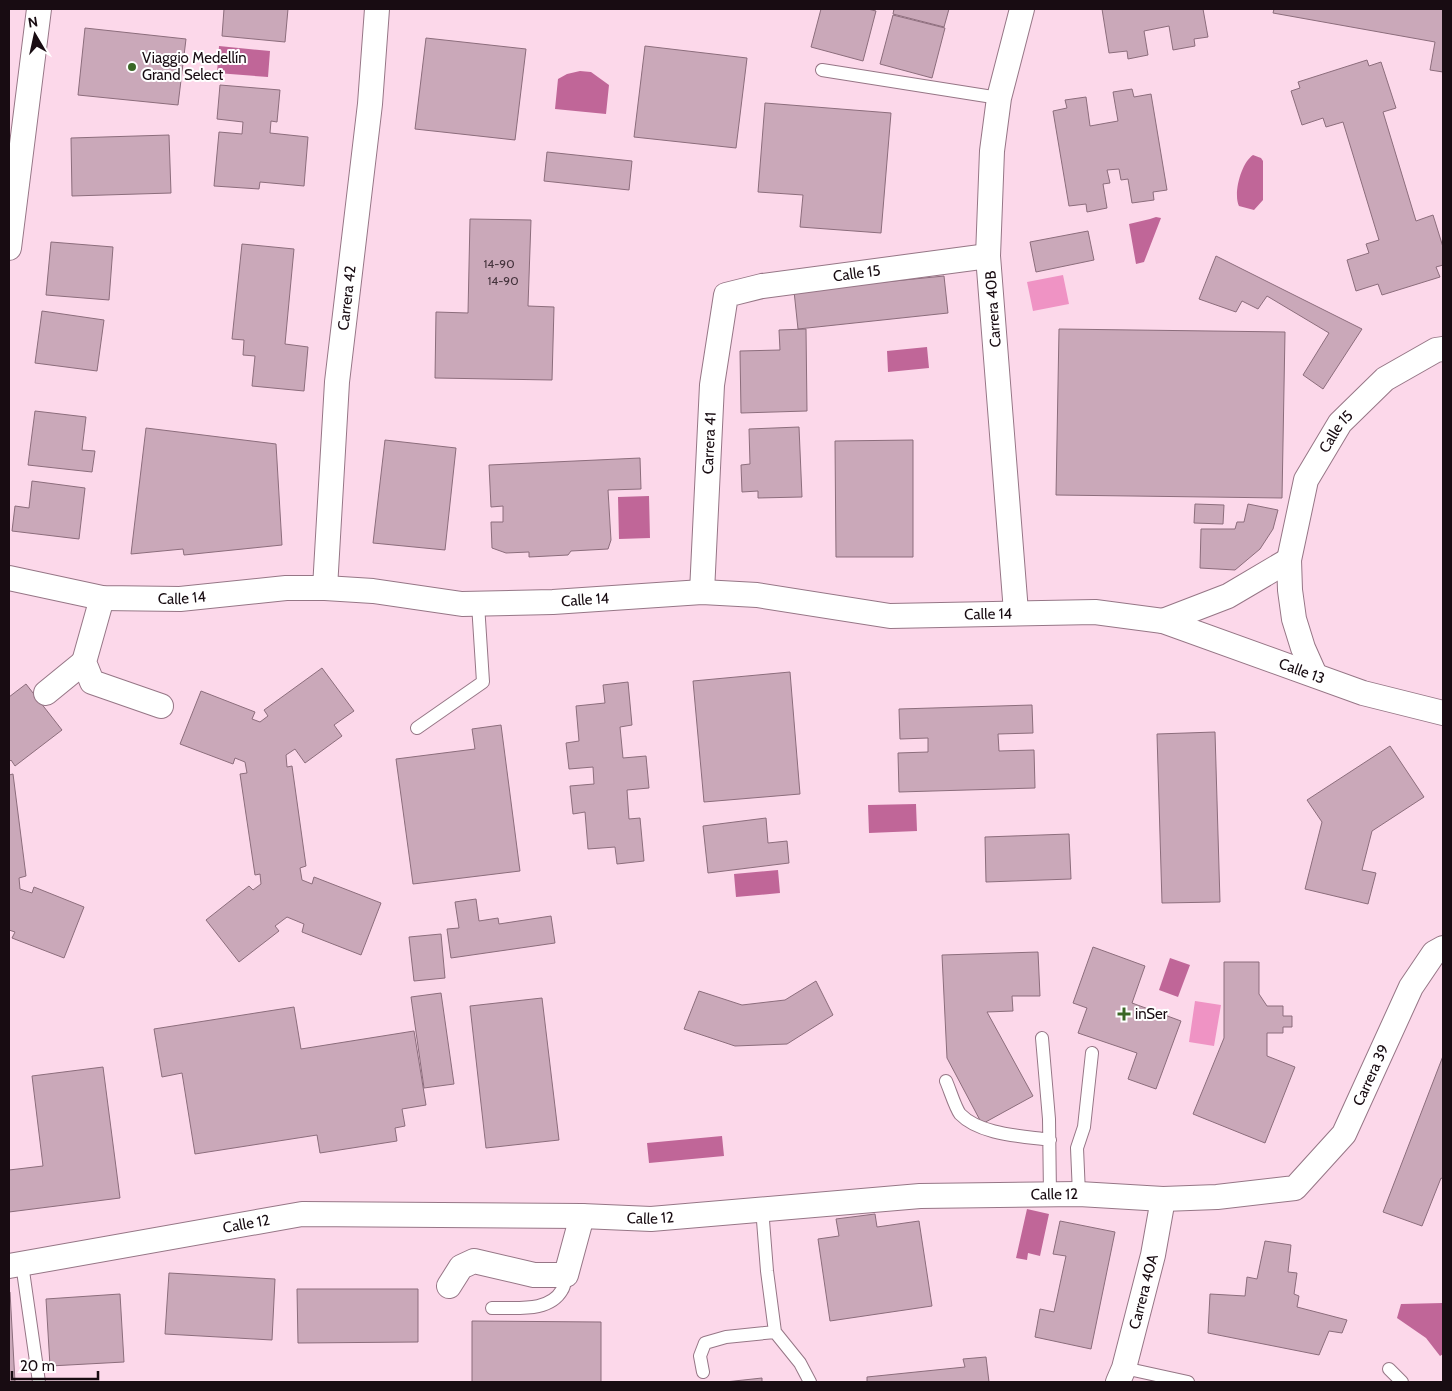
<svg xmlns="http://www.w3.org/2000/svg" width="1452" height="1391" font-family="Cabin,sans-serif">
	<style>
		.green { fill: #ef93c4 }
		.water { fill: #c06698 }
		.building { fill: #caa8b9; stroke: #8c6d7c }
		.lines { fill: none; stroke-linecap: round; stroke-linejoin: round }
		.lane-casing { stroke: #967686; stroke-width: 14 }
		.street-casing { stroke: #967686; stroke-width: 26 }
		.lane { stroke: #fff; stroke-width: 12 }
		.street { stroke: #fff; stroke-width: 24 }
		.poi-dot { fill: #3a6726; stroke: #fff; stroke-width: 2 }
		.labels { text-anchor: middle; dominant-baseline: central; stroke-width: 4; stroke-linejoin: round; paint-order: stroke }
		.number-label { font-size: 12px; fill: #44333c }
		.poi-label { font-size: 15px; fill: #180c12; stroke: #fff; text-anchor: start }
		.street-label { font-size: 15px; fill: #180c12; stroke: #fff }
	</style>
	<rect width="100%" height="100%" fill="#fcd8ea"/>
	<!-- green -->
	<path class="green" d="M1063 275 1069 304 1033 311 1027 282Z
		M1195 1001 1221 1005 1214 1046 1189 1042Z"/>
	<!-- water -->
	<path class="water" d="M219 46 270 51 268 77 217 73Z
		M580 71 591 72 609 85 606 114 555 109 558 79 567 74Z
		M1253 155 1261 158 1263 161V200L1254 210 1239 206C1233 194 1241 163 1253 155Z
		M1156 217 1161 218 1144 262 1136 264 1129 224 1150 219Z
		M927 347 929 368 888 372 887 351Z
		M649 496 650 538 619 539 618 497Z
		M916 804 917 831 869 833 868 805Z
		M778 870 780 893 736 897 734 874Z
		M1170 958 1190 965 1178 997 1159 990Z
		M722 1136 724 1156 649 1163 647 1143Z
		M1027 1209 1049 1214 1040 1256 1028 1253 1027 1260 1016 1258Z
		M1443 1303V1354L1440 1356 1426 1338 1397 1318 1401 1304Z"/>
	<!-- building -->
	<path class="building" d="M224 9H288L285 42 222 36Z
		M821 9H868L876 11 863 61 811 47Z
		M894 9H949L944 27 893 14Z
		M1102 9H1203L1208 37 1194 39 1195 46 1173 50 1169 26 1144 31 1148 55 1128 59 1127 51 1109 53Z
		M1274 9H1443V72L1430 70 1435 42 1273 13Z
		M893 15 945 28 932 78 880 64Z
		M85 28 186 39 178 105 78 95Z
		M426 38 526 49 515 140 415 129Z
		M645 46 747 58 736 148 634 137Z
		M1367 60 1369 66 1381 62 1396 108 1383 112 1416 221 1433 215 1443 247V265L1436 267 1440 277 1382 295 1378 284 1356 291 1347 260 1369 253 1366 244 1379 240 1343 122 1326 127 1323 118 1302 125 1291 91 1300 88 1298 82Z
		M220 85 280 90 277 122 271 121 270 133 308 137 304 186 260 182 259 189 214 186 219 132 242 134 243 122 217 119Z
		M1132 89 1134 97 1151 94 1167 190 1153 192 1154 200 1132 203 1128 179 1121 180 1119 169 1107 170 1110 183 1103 184 1107 208 1087 212 1086 204 1069 206 1053 111 1067 108 1065 100 1086 97 1090 126 1118 121 1113 92Z
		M765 103 891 113 881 233 800 227 803 195 758 192Z
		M169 135 171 193 72 196 71 138Z
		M547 152 632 161 629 190 544 181Z
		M470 219 531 220 528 306 554 307 552 380 435 378 436 312 468 313Z
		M1088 231 1094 260 1036 272 1030 242Z
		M51 242 113 247 109 300 46 295Z
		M242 244 294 249 285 344 308 347 304 391 252 386 255 356 243 355 244 340 232 339Z
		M1216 256 1362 329 1323 389 1303 375 1329 333 1267 296 1258 309 1242 301 1236 312 1199 299Z
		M944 276 948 313 798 329 794 291Z
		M42 311 104 320 97 371 35 363Z
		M806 329 807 411 741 413 740 351 780 350 779 330Z
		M1059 329 1285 332 1282 498 1056 495Z
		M35 411 86 417 82 450 95 451 92 472 28 465Z
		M799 427 802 497 758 498V491L742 492 741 465 750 464 749 429Z
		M146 428 276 444 282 545 184 555 183 549 131 554Z
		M385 440 456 448 445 550 373 543Z
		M913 440V557H836L835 441Z
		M640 458 641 489 608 490 611 540 608 549 571 551 568 555 529 557V552L506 553 492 548 491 522H503V506L491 507 489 465Z
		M32 481 85 488 79 539 12 531 15 506 29 508Z
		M1195 504 1224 505 1223 524 1194 523Z
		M1248 504 1278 510 1273 529 1260 549 1235 570 1200 568 1201 529H1235L1237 522H1244Z
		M322 668 354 711 334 725 342 736 305 763 295 749 286 755 287 767 292 766 306 866 300 868 302 880 312 884 314 877 381 903 361 955 302 932 304 924 287 917 275 926 279 931 239 962 206 920 249 886 253 890 261 884 260 874 255 875 240 774 247 773 245 762 235 758 233 764 180 744 201 691 255 712 252 719 260 722 268 716 264 710Z
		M790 672 800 794 704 802 693 681Z
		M628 682 632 725 620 727 623 758 646 756 649 788 627 790 629 819 640 818 644 861 617 864 615 847 588 849 585 812 573 814 570 786 594 784 593 767 569 769 566 743 579 741 576 706 605 703 603 685Z
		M26 684 62 730 15 766 11 760 9 762V697Z
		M1032 705 1033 733 998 734 999 751 1034 750 1035 788 899 792 898 753 928 752V738L900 739 899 709Z
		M501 725 520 871 413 884 396 759 475 749 472 729Z
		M1215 732 1220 902 1162 903 1157 734Z
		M1390 746 1424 797 1372 831 1362 870 1376 873 1368 904 1305 889 1322 822 1307 800Z
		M13 774 26 876 19 878 20 889 32 893 34 887 84 907 64 958 12 938 15 932 9 930V775Z
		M766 818 768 843 787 841 789 863 708 873 703 826Z
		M1069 834 1071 879 986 882 985 837Z
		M476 899 479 921 498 918 499 924 551 916 555 943 451 958 447 929 459 928 455 902Z
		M441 934 445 978 414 981 409 937Z
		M1093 947 1145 966 1132 1003 1181 1021 1156 1089 1128 1079 1137 1053 1078 1033 1087 1008 1073 1003Z
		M1038 952 1040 996H1012L1013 1011 987 1012 1033 1096 982 1124 947 1058 942 955Z
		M1224 962H1259V994L1267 1006H1283V1016H1292V1027H1283V1033H1267V1056L1295 1067 1265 1143 1193 1114 1224 1038Z
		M816 981 833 1015 787 1044 735 1046 684 1029 699 991 742 1005 785 1000Z
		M441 993 454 1084 424 1088 411 997Z
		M542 998 559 1140 486 1148 470 1006Z
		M294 1007 301 1049 414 1031 426 1105 402 1109 405 1126 395 1128 397 1141 320 1153 317 1135 195 1154 182 1073 162 1077 154 1029Z
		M1443 1056V1179L1441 1178 1422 1226 1383 1212Z
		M103 1067 120 1198 9 1212V1170L43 1166 32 1076Z
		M875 1214 877 1227 919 1221 932 1306 830 1321 818 1239 839 1236 836 1219Z
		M1060 1221 1115 1232 1091 1349 1035 1337 1040 1309 1054 1312 1066 1256 1053 1254Z
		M1265 1241 1291 1245 1288 1272 1297 1273 1294 1294 1299 1296 1297 1307 1347 1320 1342 1333 1329 1331 1319 1355 1208 1333 1210 1294 1245 1296 1247 1277 1257 1279Z
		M169 1273 275 1279 272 1340 165 1334Z
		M297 1289H418V1342L298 1343Z
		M9 1292H10L15 1382H9Z
		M120 1294 124 1362 50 1366 46 1299Z
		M472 1321 601 1322V1382H472Z
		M986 1357 989 1382H867V1377L965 1367 963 1359Z
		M762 1378V1382H725Z"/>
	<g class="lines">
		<!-- lane casing -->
		<g class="lane-casing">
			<path id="lane" d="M822 70 999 98
				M417 728 483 682 478 604
				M1042 1038 1049 1119 1050 1195
				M946 1081C950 1090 955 1107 960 1114 980 1135 1023 1136 1050 1140
				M1079 1194 1077 1148 1084 1127 1092 1053
				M762 1208 767 1271 775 1332 800 1363 810 1382
				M22 1264 39 1382
				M492 1308C515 1307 549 1313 562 1290 565 1286 565 1279 566 1275
				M1124 1368 1188 1382
				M1389 1369 1402 1382
				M703 1372 700 1356 705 1343 726 1337 775 1332"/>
		</g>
		<!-- street casing -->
		<g class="street-casing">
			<g id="street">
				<path d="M9 248 39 9"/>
				<path id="s1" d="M9 578 102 598 180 599 286 588H325L373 591 462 604 553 602 702 592 757 595 890 616 1095 612 1163 621 1363 693 1443 713"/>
				<path id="s2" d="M325 588 337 382 370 104 377 9"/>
				<path id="s3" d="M702 592 712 385 726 295 762 286 988 256"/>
				<path d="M102 598 84 662 92 682 161 706"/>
				<path d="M1016 612 988 256 992 151 999 98 1022 9"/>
				<path d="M1163 621 1228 596 1289 560"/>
				<path id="s4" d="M1315 675 1303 648 1294 619 1290 590 1289 560 1306 480 1340 423 1385 379 1436 350 1443 349"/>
				<path d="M46 693 84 662"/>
				<path id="s5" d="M9 1266 302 1214 582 1216 651 1219 920 1196 1079 1194 1163 1199 1217 1197 1295 1188 1344 1134 1411 987 1434 953 1443 948"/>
				<path d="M449 1286 461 1267 474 1261 534 1275H566L582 1216"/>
				<path id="s6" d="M1118 1382 1124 1368 1153 1255 1163 1199"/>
			</g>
		</g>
		<!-- lane -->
		<use href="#lane" class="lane"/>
		<!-- street -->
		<use href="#street" class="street"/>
	</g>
	<!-- markers -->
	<g class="poi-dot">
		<circle cx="132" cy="67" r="5"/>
		<path d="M1121.5 1006.5h5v5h5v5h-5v5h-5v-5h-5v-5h5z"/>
	</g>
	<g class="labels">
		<!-- number labels -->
		<g class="number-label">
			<text x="499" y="263">14-90</text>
			<text x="503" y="280">14-90</text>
		</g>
		<!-- poi labels -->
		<g class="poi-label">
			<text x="142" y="58">Viaggio Medellín<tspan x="142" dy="17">Grand Select</tspan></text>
			<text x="1135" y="1014">inSer</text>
		</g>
		<!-- street labels -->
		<g class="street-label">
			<text stroke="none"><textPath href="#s3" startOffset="431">Calle 15</textPath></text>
			<text stroke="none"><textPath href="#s2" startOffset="291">Carrera 42</textPath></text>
			<text transform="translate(993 309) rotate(-94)">Carrera 40B</text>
			<text stroke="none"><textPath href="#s4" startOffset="258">Calle 15</textPath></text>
			<text stroke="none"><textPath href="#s3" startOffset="149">Carrera 41</textPath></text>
			<text stroke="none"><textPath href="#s1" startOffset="175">Calle 14</textPath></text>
			<text stroke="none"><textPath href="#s1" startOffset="580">Calle 14</textPath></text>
			<text stroke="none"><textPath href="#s1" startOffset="985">Calle 14</textPath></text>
			<text stroke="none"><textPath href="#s1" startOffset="1308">Calle 13</textPath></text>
			<text stroke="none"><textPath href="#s5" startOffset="1430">Carrera 39</textPath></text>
			<text stroke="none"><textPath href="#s5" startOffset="1051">Calle 12</textPath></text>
			<text stroke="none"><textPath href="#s5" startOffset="646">Calle 12</textPath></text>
			<text stroke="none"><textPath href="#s5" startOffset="241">Calle 12</textPath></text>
			<text stroke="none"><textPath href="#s6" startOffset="94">Carrera 40A</textPath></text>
		</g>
	</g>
	<!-- border -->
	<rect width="1452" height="1391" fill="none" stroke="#180c12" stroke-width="20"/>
	<!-- north arrow -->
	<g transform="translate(35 35) rotate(351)" stroke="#ffffff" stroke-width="4" paint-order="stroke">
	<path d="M0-4L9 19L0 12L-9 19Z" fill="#180c12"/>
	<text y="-8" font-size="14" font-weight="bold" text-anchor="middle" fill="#180c12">N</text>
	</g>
	<!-- scale -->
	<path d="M12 1371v8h86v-8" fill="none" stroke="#180c12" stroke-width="2.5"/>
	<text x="20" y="1371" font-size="15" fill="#180c12" stroke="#ffffff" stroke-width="4" paint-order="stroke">20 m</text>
</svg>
